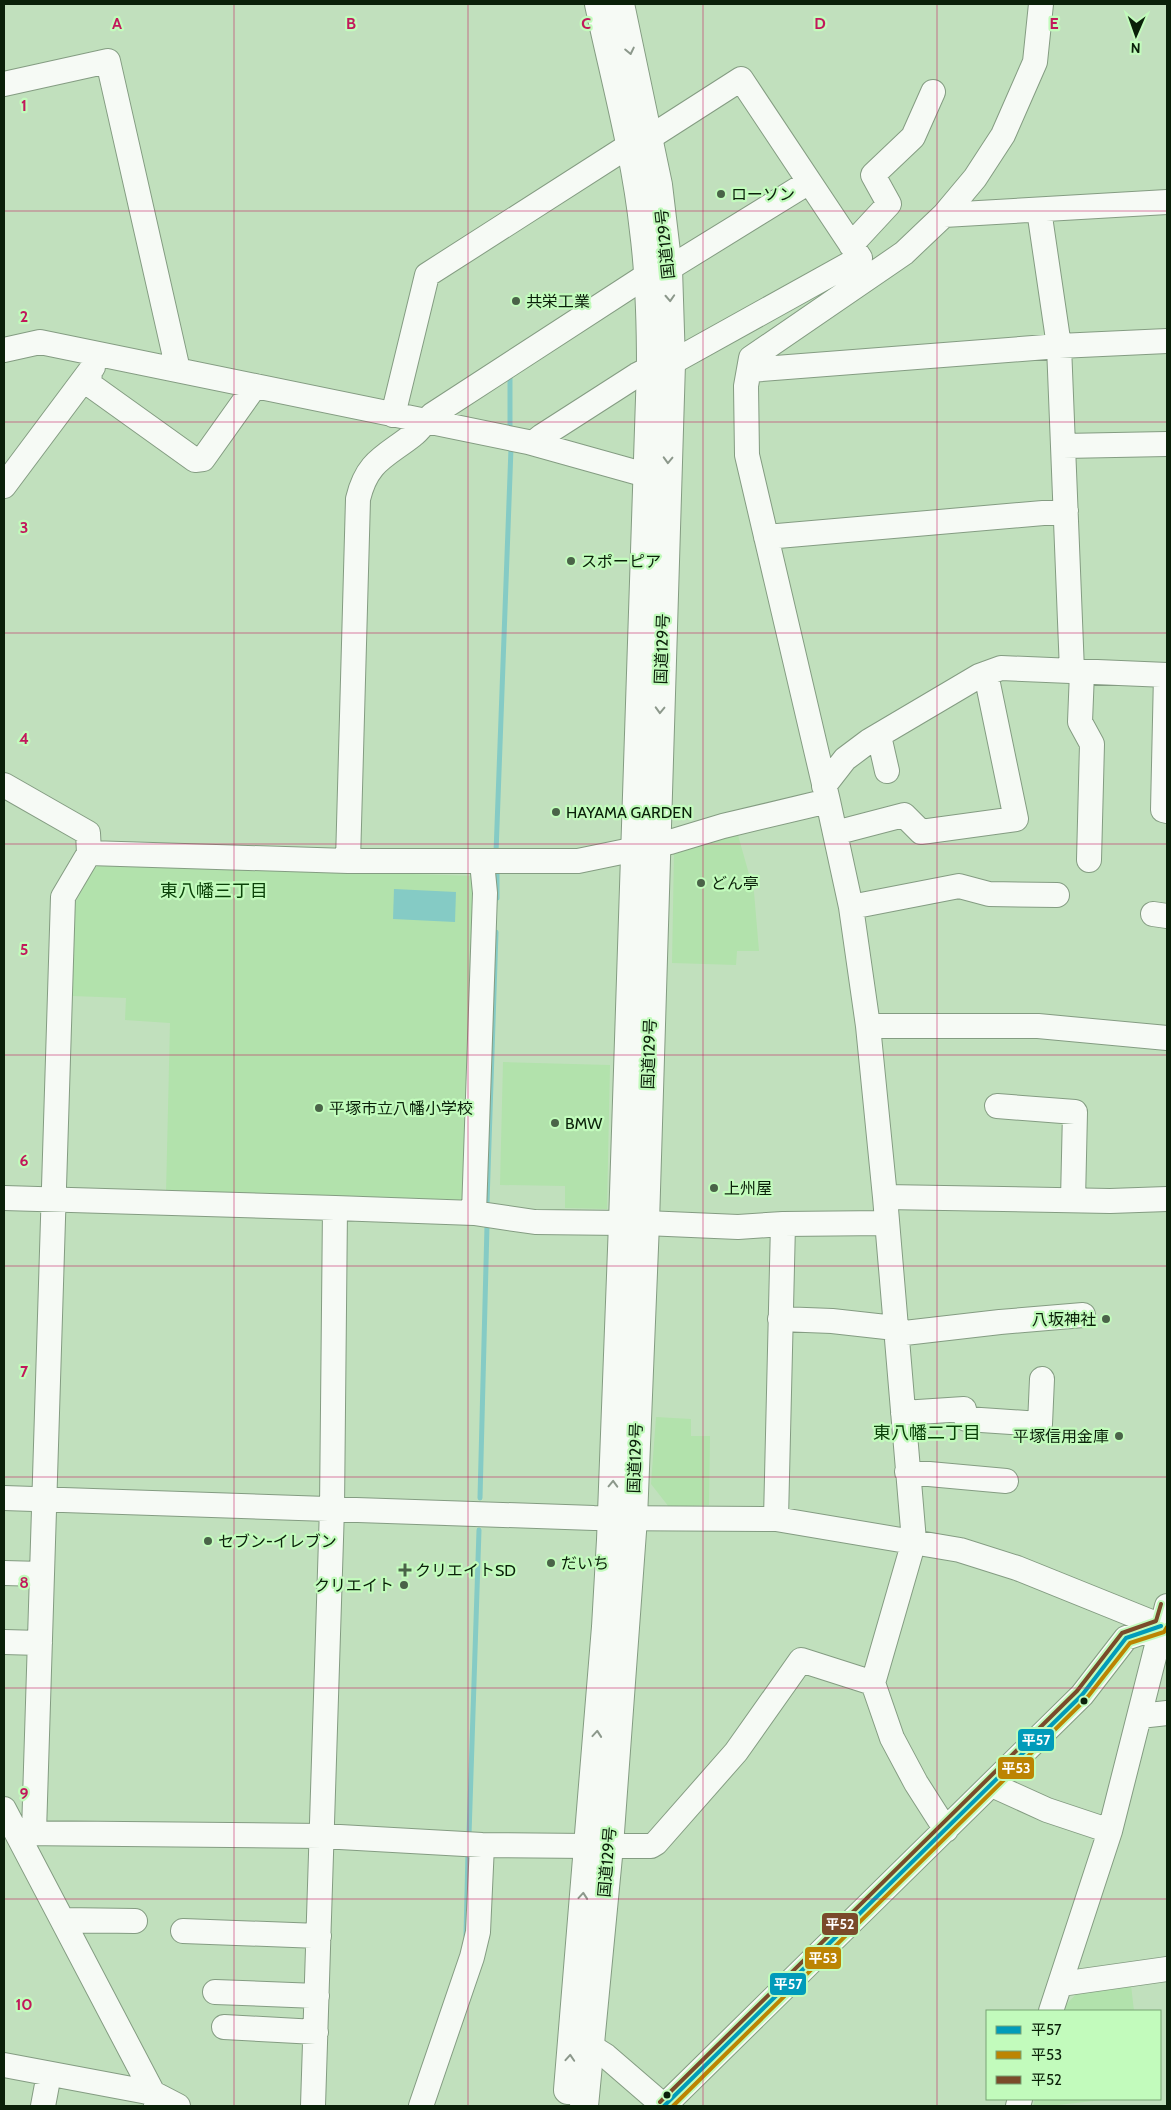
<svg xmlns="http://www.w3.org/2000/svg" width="1171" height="2110" font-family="Cabin,'Noto Sans JP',sans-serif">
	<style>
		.built { fill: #b2e2ac }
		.water { fill: #85cbc5 }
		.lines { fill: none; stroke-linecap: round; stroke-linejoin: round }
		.stream { stroke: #85cbc5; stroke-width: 5 }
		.minor-casing { stroke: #849c82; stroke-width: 26 }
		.highway-casing { stroke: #849c82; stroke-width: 30 }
		.minor { stroke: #f6faf5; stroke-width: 24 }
		.highway { stroke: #f6faf5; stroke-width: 28 }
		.bus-1-casing { stroke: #c2fbbc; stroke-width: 8 }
		.bus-2-casing { stroke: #c2fbbc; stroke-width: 8 }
		.bus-3-casing { stroke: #c2fbbc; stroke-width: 8 }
		.bus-1 { stroke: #019bba; stroke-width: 4 }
		.bus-2 { stroke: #bc8402; stroke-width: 4 }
		.bus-3 { stroke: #7a4b2a; stroke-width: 4 }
		.oneway { stroke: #8c988b }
		.grid { fill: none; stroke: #c2185b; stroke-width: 1; stroke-opacity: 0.55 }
		.poi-dot { fill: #4a6348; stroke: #c2fbbc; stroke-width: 2 }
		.bus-dot { fill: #0a2009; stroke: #c2fbbc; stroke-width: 2 }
		.labels { text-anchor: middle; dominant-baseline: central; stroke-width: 4.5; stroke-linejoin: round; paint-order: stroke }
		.poi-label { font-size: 16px; fill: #0a2009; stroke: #c2fbbc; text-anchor: start }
		.street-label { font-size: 16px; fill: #0a2009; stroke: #c2fbbc }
		.neighbourhood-label { font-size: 18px; fill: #0a4108; stroke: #c2fbbc }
		.grid-label { font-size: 16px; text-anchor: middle; font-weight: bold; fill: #c2185b; stroke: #c2fbbc; stroke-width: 4.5; stroke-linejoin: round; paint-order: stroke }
		.line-badge { stroke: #c2fbbc; stroke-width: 2 }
		.badge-label { font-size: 14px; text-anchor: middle; font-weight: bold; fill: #fff }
	</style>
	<rect width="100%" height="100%" fill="#c1e0bd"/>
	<!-- built -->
	<path class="built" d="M738 835 754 892 759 951H737L736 965 672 963 674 852Z
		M102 864 475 876 467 1202 166 1193 170 1023 125 1020 126 998 72 996 73 907 94 868Z
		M503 1062 610 1065 607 1209 565 1208V1186L500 1185Z
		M656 1417 691 1419V1436H710L709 1505 669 1507 651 1484Z
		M1131 1985 1134 2011H1065L1067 2004 1076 1994Z
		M1035 2099H1111L1049 2106H1033Z"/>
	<!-- water -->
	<path class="water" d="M394 889 456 892 455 922 393 919Z"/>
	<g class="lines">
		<!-- stream -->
		<path class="stream" d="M510 374V431
			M496 853 511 448
			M497 898V872
			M487 1203 496 932
			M480 1498 487 1226
			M469 1835 479 1530
			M466 1936 468 1852"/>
		<!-- minor casing -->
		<g class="minor-casing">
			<path id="minor" d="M4 84 108 61 178 370
				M649 138 741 79 860 258 671 363
				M1039 210 1059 346 1072 671
				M944 215 1167 202
				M851 245 889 204 873 175 913 137 933 92
				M668 269 809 182
				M4 350 40 342 528 442 646 475
				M750 370 1059 346 1167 341
				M90 371 89 384 195 460 203 459 255 386
				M393 415 427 275 630 145
				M533 443 542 436 637 375 651 368
				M1063 446 1167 444
				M4 486 93 367
				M766 537 1066 511
				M1082 672 1080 722 1092 744 1089 860
				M1166 675 1163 810 1167 811
				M879 736 887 771
				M4 785 88 833 89 853 348 861H578L670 842 723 826 828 801
				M824 786 845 759 869 741 979 676 1001 668 1167 675
				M835 833 904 815 921 832 1016 819 986 674
				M348 861 358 499C367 461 385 457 413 435 420 430 425 421 432 415L649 274
				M851 907 959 886 989 894 1057 895
				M1153 914 1167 916
				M868 1026H1038L1167 1038
				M997 1106 1075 1112 1073 1200
				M885 1197 1110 1201 1167 1199
				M4 1198 335 1208 474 1213 535 1222 623 1223
				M474 1213 485 893 482 862
				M645 1223 738 1227 783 1224 886 1223
				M780 1319 832 1321 895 1328
				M896 1334 1000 1322 1083 1315
				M903 1413 964 1409 966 1419 1040 1424 1042 1379
				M907 1472 1006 1481
				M4 1498 594 1518 776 1519 960 1550 1017 1568 1161 1626
				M776 1519 783 1224
				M4 1573 42 1574
				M4 1642 40 1643
				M1140 1716 1167 1713
				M992 1785 1047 1810 1110 1831
				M4 1809 153 2093 157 2106
				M946 1830 916 1783 892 1738 873 1683 914 1541 885 1197 868 1026 851 907 828 801 747 455 746 386 751 358 904 253 944 215 975 178 1003 135 1035 62 1041 4
				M34 1832 63 897 89 853
				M19 1833 322 1836 482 1845 588 1846
				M609 1846H651L656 1843 736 1752 801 1660 873 1683
				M63 1920 135 1921
				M183 1931 319 1936
				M1061 1984 1167 1969
				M215 1992 317 1996
				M1051 2011 1110 1831 1167 1606
				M224 2027 316 2032
				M590 2046 606 2056 664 2106
				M4 2065 153 2093 178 2106
				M43 2106 49 2074
				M313 2106 332 1508 335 1208
				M421 2106 472 1957 478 1932 482 1845
				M664 2106 1082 1695 1126 1638 1161 1626
				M1018 2106 1020 2099"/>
		</g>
		<!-- highway casing -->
		<g class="highway-casing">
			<path id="highway" d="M568 2090 606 1627 611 1540 623 1223 651 368C651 322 650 277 644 231 636 155 615 79 599 4
				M584 2106 609 1846 633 1518 645 1223 671 363 668 269 658 185 620 4"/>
		</g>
		<!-- minor -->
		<use href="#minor" class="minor"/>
		<!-- highway -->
		<use href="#highway" class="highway"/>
		<!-- bus-1 casing -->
		<g class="bus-1-casing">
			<path id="bus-1" d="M664 2106 1082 1695 1126 1638 1161 1626"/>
		</g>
		<!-- bus-2 casing -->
		<g class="bus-2-casing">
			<path id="bus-2" d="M673 2106 1086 1699 1130 1643 1164 1632 1167 1627"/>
		</g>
		<!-- bus-3 casing -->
		<g class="bus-3-casing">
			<path id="bus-3" d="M660 2102 1077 1691 1122 1633 1156 1621 1161 1604"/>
		</g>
		<!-- bus-1 -->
		<use href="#bus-1" class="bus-1"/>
		<!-- bus-2 -->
		<use href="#bus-2" class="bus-2"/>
		<!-- bus-3 -->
		<use href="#bus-3" class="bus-3"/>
	</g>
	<!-- one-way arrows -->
	<defs><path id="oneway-chevron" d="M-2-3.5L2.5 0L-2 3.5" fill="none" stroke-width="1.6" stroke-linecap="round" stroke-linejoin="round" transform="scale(1.25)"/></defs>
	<g class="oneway">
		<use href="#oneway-chevron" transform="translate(630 51) rotate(78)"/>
		<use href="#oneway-chevron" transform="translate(670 298) rotate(87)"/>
		<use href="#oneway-chevron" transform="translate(668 460) rotate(92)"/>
		<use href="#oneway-chevron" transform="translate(660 710) rotate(92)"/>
		<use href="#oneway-chevron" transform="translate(613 1484) rotate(-88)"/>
		<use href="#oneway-chevron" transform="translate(597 1734) rotate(-85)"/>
		<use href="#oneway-chevron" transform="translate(583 1896) rotate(-85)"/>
		<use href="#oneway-chevron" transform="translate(570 2058) rotate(-86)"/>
	</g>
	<!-- grid -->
	<path class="grid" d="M234 4V2106M468 4V2106M703 4V2106M937 4V2106M4 211H1167M4 422H1167M4 633H1167M4 844H1167M4 1055H1167M4 1266H1167M4 1477H1167M4 1688H1167M4 1899H1167"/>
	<!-- markers -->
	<g class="poi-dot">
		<circle cx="721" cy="194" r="5"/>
		<circle cx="516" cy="301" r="5"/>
		<circle cx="571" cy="561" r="5"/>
		<circle cx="556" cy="812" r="5"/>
		<circle cx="701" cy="883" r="5"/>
		<circle cx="319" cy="1108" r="5"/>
		<circle cx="555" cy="1123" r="5"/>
		<circle cx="714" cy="1188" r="5"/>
		<circle cx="1106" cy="1319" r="5"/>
		<circle cx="1119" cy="1436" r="5"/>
		<circle cx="208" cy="1541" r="5"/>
		<circle cx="551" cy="1563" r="5"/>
		<path d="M402.5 1562.5h5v5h5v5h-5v5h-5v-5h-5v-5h5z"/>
		<circle cx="404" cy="1585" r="5"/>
	</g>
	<g class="bus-dot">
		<circle cx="1084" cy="1701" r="4.5"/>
		<circle cx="667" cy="2095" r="4.5"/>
	</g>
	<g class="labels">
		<!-- poi labels -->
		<g class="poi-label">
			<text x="731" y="194">ローソン</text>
			<text x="526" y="301">共栄工業</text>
			<text x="581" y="561">スポーピア</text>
			<text x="566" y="812">HAYAMA GARDEN</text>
			<text x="711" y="883">どん亭</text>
			<text x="329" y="1108">平塚市立八幡小学校</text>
			<text x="565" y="1123">BMW</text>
			<text x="724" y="1188">上州屋</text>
			<text x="1096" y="1319" text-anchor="end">八坂神社</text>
			<text x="1109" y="1436" text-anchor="end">平塚信用金庫</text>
			<text x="218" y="1541">セブン-イレブン</text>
			<text x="561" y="1563">だいち</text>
			<text x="415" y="1570">クリエイトSD</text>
			<text x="394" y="1585" text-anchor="end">クリエイト</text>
		</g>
		<!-- street labels -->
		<g class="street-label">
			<text transform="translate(665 244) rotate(-96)">国道129号</text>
			<text transform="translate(662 649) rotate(-88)">国道129号</text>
			<text transform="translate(649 1054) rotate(-88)">国道129号</text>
			<text transform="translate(635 1458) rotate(-88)">国道129号</text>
			<text transform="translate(607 1862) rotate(-85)">国道129号</text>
		</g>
		<!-- neighbourhood labels -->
		<g class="neighbourhood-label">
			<text x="214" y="891">東八幡三丁目</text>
			<text x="927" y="1433">東八幡二丁目</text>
		</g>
	</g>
	<g class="grid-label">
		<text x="117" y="29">A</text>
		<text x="351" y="29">B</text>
		<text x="586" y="29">C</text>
		<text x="820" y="29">D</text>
		<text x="1054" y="29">E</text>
		<text x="24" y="111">1</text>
		<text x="24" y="322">2</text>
		<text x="24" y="533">3</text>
		<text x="24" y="744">4</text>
		<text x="24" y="955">5</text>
		<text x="24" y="1166">6</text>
		<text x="24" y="1377">7</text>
		<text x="24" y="1588">8</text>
		<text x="24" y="1799">9</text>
		<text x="24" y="2010">10</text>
	</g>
	<g class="line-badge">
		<rect x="1017" y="1728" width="38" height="24" rx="5" fill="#019bba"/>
		<rect x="997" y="1756" width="38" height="24" rx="5" fill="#bc8402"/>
		<rect x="821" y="1912" width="38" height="24" rx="5" fill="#7a4b2a"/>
		<rect x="804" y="1946" width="38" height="24" rx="5" fill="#bc8402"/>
		<rect x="769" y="1972" width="38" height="24" rx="5" fill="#019bba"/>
	</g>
	<g class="badge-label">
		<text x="1036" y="1745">平57</text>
		<text x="1016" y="1773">平53</text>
		<text x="840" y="1929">平52</text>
		<text x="823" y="1963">平53</text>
		<text x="788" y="1989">平57</text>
	</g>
	<!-- border -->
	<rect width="1171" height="2110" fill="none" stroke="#0a2009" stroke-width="10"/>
	<!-- legend -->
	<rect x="986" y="2010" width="175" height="90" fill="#c2fbbc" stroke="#78a374"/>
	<rect x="996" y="2026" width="25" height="8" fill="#019bba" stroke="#78a374"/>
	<text x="1031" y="2035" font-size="15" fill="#0a2009">平57</text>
	<rect x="996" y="2051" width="25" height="8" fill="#bc8402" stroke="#78a374"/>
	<text x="1031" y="2060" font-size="15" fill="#0a2009">平53</text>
	<rect x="996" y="2076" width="25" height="8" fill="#7a4b2a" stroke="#78a374"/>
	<text x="1031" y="2085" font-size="15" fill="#0a2009">平52</text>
	<!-- north arrow -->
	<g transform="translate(1136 35) rotate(182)" stroke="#c2fbbc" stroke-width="4" paint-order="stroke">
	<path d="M0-4L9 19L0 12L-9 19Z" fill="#0a2009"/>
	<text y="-8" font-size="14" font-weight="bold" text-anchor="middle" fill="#0a2009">N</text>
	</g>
</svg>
